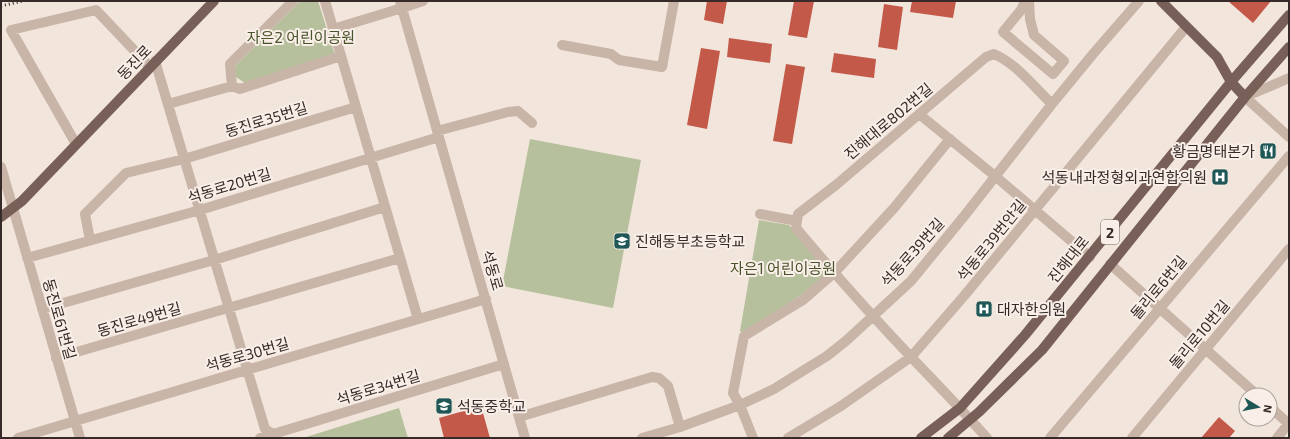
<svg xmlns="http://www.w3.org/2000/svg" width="1290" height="439" font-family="'Exo 2','Noto Sans KR',sans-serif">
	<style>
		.green { fill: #b7c09c }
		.building { fill: #c35948 }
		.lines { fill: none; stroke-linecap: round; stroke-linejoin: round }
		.minor { stroke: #c9b4a8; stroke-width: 10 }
		.major { stroke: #786059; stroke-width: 10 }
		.rail { stroke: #362b28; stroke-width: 3; stroke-dasharray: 1 3; stroke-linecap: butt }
		.labels { text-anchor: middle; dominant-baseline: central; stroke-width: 4; stroke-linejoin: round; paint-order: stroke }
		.shield { fill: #f9efe8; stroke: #706662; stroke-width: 1 }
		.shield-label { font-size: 14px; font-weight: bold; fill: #362b28 }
		.park-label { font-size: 15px; fill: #49542c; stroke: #f9efe8 }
		.street-label { font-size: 15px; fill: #362b28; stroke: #f9efe8 }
		.poi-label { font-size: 15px; fill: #362b28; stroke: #f9efe8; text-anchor: start }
	</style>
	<rect width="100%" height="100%" fill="#f1e5dc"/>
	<!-- green -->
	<path class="green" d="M300 1H318L335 55 245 83 236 77 233 68Z
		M530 139 641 160 613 308 502 286Z
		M759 220 789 225 829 273 800 296 744 333 740 331Z
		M399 408 408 438H303Z"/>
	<!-- building -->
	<path class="building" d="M707 1H727L723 24 704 20Z
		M794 1H814L807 38 788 35Z
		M912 1H956L953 18 910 12Z
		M1228 1H1271L1253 23Z
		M884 4 903 7 897 50 878 47Z
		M729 38 772 44 770 63 727 57Z
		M701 48 720 51 707 129 687 125Z
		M834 53 876 59 874 78 831 72Z
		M786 64 805 67 792 144 773 141Z
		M481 406 490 438H444L439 418Z
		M1219 417 1235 431 1229 438H1201Z"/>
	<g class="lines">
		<!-- minor -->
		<path class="minor" d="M325 1 418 319
			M400 1 525 438
			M1025 1 1021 10 1003 32 1053 74 1064 61 1034 35 1030 19 1029 1
			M333 29 402 8 423 1
			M562 45 611 54 619 60 662 67 674 1
			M155 61 265 429 273 434
			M1289 78 1245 97 1289 137
			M232 86 230 64 293 1
			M168 104 232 86 240 89 341 56
			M919 114 995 176 1090 257
			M437 131 508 112 518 111 532 123
			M76 144 11 30 96 10 150 67
			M1 167 80 438
			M760 214 797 221
			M90 240 85 214 126 173 184 159 356 107
			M27 258 200 210 439 137
			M1110 264 1257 395
			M42 309 214 260 385 207
			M56 358 400 258
			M1270 407 1289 424
			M519 417 652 377 659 378 668 386 680 427
			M18 438 486 299
			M260 438 504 364
			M642 438 680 427 740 405 774 389 801 372 827 356 847 340 911 281 965 215 1052 104 1093 54 1139 1
			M753 438 740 405 733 393 744 336 803 300 834 273 894 208 950 139
			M788 438 841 406 911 357 964 296 1186 27
			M987 438C962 410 937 384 912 358 872 316 833 272 796 228L798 214 836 185 986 57 994 54C1017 64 1034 87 1052 104
			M1050 438 1289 156
			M1132 438 1289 249
			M1277 438 1289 423"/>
		<!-- major -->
		<path class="major" d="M1161 1 1217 57 1231 82 1245 97
			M1 217 22 201 214 1
			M921 438 960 408 1025 335 1231 82 1289 15
			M948 438 979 412 1042 350 1245 97 1289 47"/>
		<!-- rail -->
		<path class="rail" d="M1 6 23 1"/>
	</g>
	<!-- icons -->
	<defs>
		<g id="restaurant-square" transform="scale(0.9)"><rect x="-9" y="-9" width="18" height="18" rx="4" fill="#1e5755" stroke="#f9efe8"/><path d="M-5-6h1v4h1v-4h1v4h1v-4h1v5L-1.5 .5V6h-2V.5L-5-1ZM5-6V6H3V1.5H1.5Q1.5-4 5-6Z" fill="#fff"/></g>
		<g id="hospital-square" transform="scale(0.9)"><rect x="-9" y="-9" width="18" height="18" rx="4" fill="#1e5755" stroke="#f9efe8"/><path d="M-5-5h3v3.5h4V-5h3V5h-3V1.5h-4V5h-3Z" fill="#fff"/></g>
		<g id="school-square" transform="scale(0.9)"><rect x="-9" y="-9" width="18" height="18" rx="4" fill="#1e5755" stroke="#f9efe8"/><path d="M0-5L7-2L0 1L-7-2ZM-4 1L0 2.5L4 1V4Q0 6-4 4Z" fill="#fff"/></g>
	</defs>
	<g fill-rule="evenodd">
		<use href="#restaurant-square" x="1268" y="151"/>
		<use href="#hospital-square" x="1220" y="177"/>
		<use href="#school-square" x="622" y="241"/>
		<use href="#hospital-square" x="984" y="309"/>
		<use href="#school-square" x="444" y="406"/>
	</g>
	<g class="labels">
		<!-- shield labels -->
		<rect class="shield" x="1101" y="220" width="18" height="24" rx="3"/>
		<g class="shield-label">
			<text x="1110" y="232">2</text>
		</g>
		<!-- park labels -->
		<g class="park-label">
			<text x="301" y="37">자은2 어린이공원</text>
			<text x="783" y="268">자은1 어린이공원</text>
		</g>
		<!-- street labels -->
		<g class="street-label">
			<text transform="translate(134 62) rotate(-46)">동진로</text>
			<text transform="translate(266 119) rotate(-17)">동진로35번길</text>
			<text transform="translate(888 121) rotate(-40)">진해대로802번길</text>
			<text transform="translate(229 185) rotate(-17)">석동로20번길</text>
			<text transform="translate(991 240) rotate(-51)">석동로39번안길</text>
			<text transform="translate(912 252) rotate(-48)">석동로39번길</text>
			<text transform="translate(1068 259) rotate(-51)">진해대로</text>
			<text transform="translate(493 270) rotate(74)">석동로</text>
			<text transform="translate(1158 287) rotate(-50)">돌리로6번길</text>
			<text transform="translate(60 319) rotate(74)">동진로61번길</text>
			<text transform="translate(139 319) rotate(-16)">동진로49번길</text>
			<text transform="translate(1199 334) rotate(-50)">돌리로10번길</text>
			<text transform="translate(247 354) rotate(-16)">석동로30번길</text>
			<text transform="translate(378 387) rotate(-17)">석동로34번길</text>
		</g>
		<!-- poi labels -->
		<g class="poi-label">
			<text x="1255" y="151" text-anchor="end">황금명태본가</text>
			<text x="1207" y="177" text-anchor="end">석동내과정형외과연합의원</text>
			<text x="635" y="241">진해동부초등학교</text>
			<text x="997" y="309">대자한의원</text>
			<text x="457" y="406">석동중학교</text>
		</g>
	</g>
	<!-- border -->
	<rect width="1290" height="439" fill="none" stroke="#362b28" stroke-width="4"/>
	<!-- north arrow -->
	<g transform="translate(1258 407) rotate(100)"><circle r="19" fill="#f9efe8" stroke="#aba19b"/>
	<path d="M0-3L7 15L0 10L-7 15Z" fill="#1e5755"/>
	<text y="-6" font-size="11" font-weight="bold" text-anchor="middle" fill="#362b28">N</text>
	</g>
</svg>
